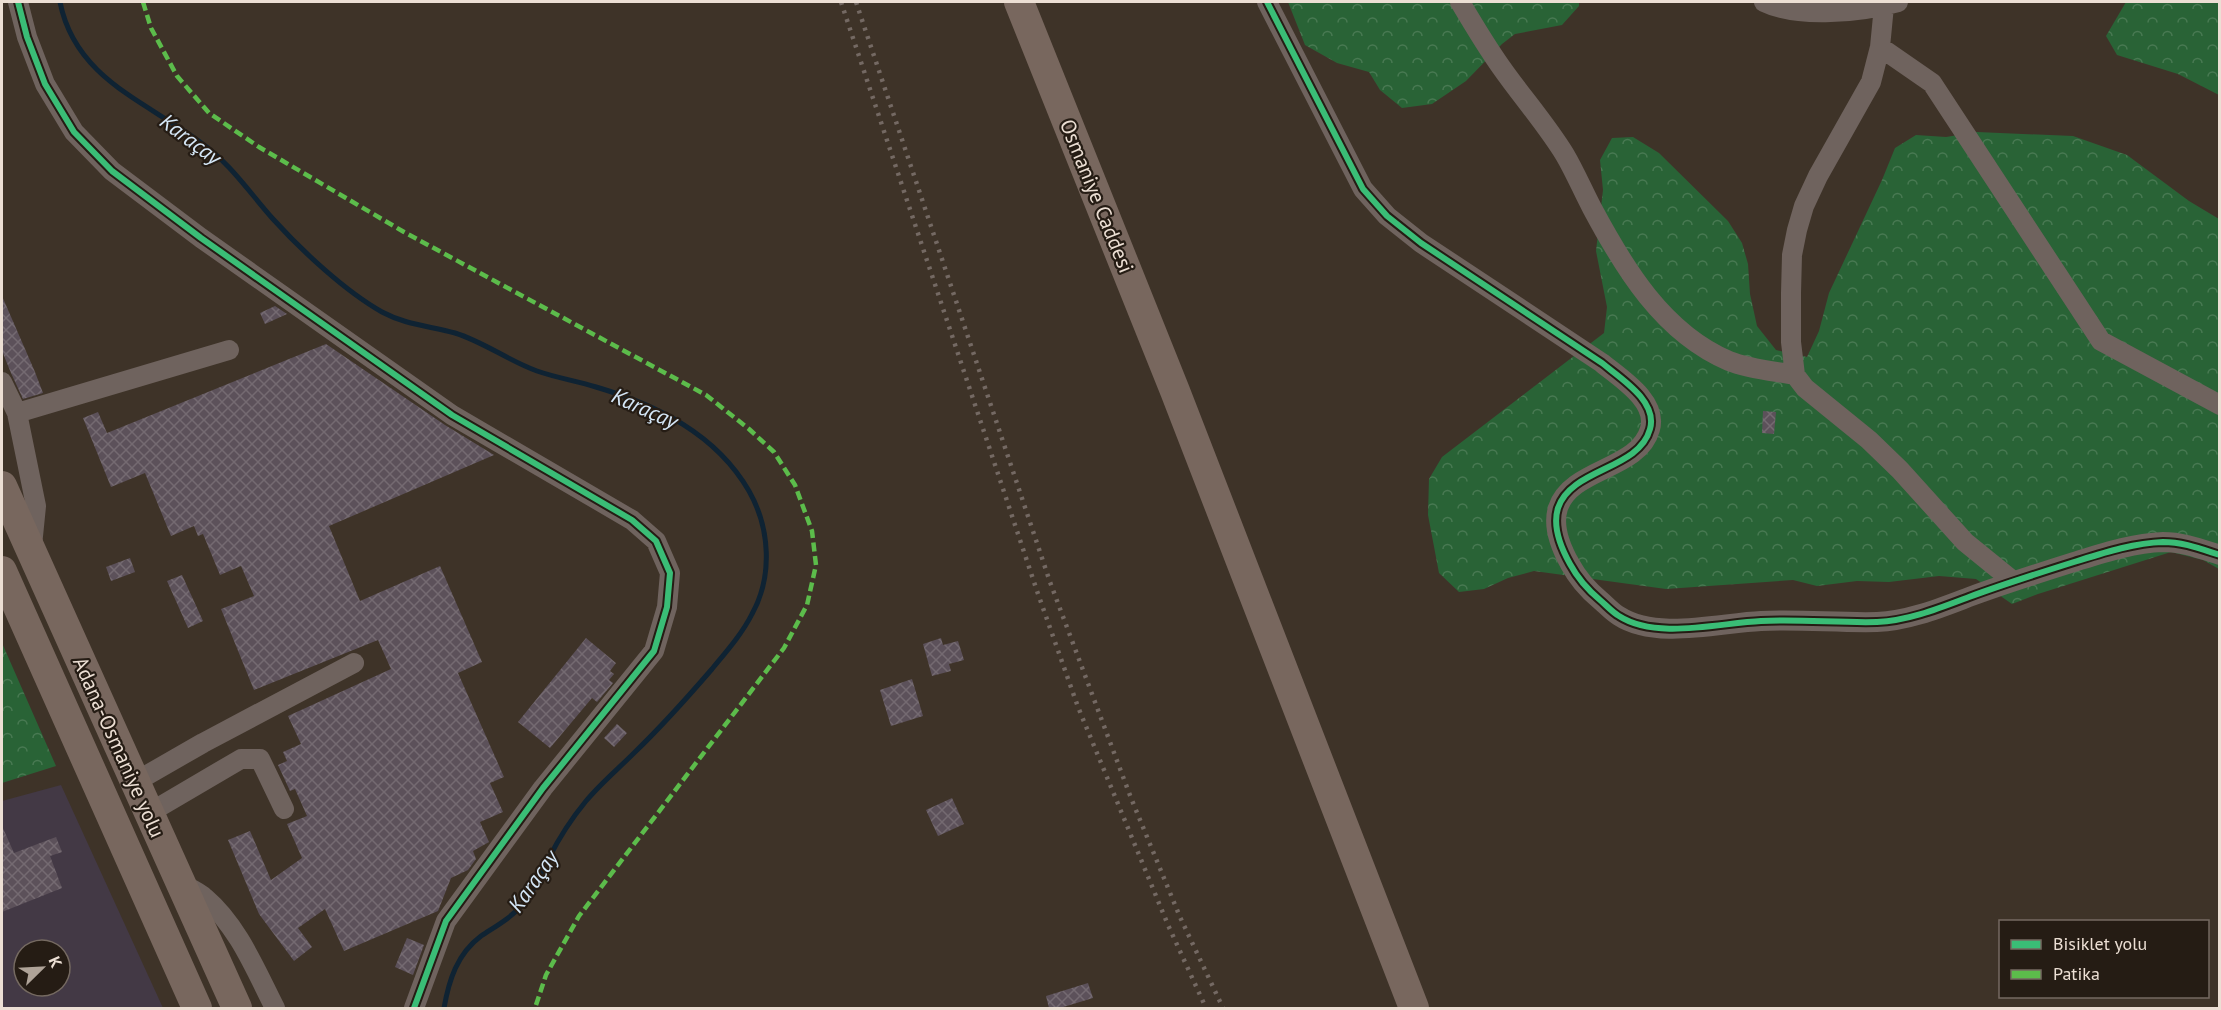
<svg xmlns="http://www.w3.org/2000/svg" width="2221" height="1010" font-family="'PT Sans',sans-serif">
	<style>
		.industrial { fill: #433945; fill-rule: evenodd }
		.forest { fill: url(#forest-crowns) }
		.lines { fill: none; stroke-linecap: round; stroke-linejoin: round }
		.stream { stroke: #0f2333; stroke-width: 5 }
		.building { fill: url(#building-cross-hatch) }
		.minor { stroke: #6f635e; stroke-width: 20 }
		.highway { stroke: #78675e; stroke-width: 30 }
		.rail { stroke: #746963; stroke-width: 4.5; stroke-dasharray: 3 6; stroke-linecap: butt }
		.quiet { stroke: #5cbc4b; stroke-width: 4.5; stroke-dasharray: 9 4.5; stroke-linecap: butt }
		.cycleway-casing { stroke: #251c14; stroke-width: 10 }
		.cycleway { stroke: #3abd76; stroke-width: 6 }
		.labels { text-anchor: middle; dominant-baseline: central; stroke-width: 4.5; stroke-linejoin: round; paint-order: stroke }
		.street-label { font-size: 21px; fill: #ecdfd4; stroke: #251c14 }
		.water-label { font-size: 22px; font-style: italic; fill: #d5e7f7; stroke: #251c14 }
	</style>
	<defs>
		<pattern id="forest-crowns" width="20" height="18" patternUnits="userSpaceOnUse" patternTransform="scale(1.5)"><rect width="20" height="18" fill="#296336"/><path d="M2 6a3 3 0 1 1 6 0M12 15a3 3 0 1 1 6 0" fill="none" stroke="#487952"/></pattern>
		<pattern id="building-cross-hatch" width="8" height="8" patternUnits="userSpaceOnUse" patternTransform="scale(1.5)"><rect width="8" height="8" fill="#5c515a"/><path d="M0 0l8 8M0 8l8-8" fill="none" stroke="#746a71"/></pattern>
	</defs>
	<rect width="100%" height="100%" fill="#3e3328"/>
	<!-- industrial -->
	<path class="industrial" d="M61 785 163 1008H2V801ZM24 950H60V986H24Z"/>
	<!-- forest -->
	<path class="forest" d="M1288 2H1579V6L1562 25 1515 34 1502 44 1466 81 1432 104 1402 108 1380 90 1369 72 1337 63 1305 45Z
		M2126 2H2219V95L2178 74 2117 55 2106 36Z
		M1977 132 2073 136 2127 155 2189 201 2219 219V569L2203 560 2171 552 2038 594 2012 604 1976 579 1939 576 1889 582 1857 581 1817 586 1793 580 1666 589 1534 571 1508 578 1484 589 1459 592 1439 573 1428 515 1429 479 1442 457 1604 333 1607 307 1596 251 1603 190 1600 160 1612 138 1633 137 1659 153 1728 221 1742 243 1748 264 1750 294 1757 326 1776 350 1807 357 1819 331 1829 293 1882 180 1895 148 1916 135 1946 137Z
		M2 643 56 766 2 783Z"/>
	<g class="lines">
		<!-- stream -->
		<path class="stream" d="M60 2C75 78 145 101 200 142 230 163 249 192 273 219 302 251 345 291 382 312 406 325 430 326 455 333 484 342 509 361 537 371 557 378 577 381 596 387 657 405 716 434 749 491 770 528 773 576 752 614 742 634 726 652 712 669 687 698 662 726 634 753 618 769 601 783 586 801 572 818 559 838 549 858 541 874 535 890 523 904 511 918 496 926 481 936 457 954 449 980 444 1008"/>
	</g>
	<!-- building -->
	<path class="building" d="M2 296 35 372 43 393 23 399 11 373 2 351Z
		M275 306 287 314 265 324 260 313Z
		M326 344 445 425 494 455 329 526 360 601 440 566 482 662 458 673 504 777 490 783 503 812 480 822 489 842 473 851 476 859 468 870 451 878 438 911 344 951 325 909 298 928 312 947 294 961 259 914 228 840 250 831 271 880 302 858 287 824 307 816 295 789 290 791 278 765 287 761 283 752 301 744 288 716 391 669 378 640 254 690 221 609 254 596 241 566 220 575 203 534 198 536 194 526 171 536 145 473 111 487 83 418 98 412 107 433Z
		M1763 411 1776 412 1774 434 1762 433Z
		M130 558 135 572 111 581 106 567Z
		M182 575 203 621 188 628 167 581Z
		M586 638 616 663 610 671 614 674 609 680 613 683 597 702 592 698 550 748 518 722Z
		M941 638 943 645 958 641 964 660 949 664 951 671 932 676 923 644Z
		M912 679 923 716 891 726 880 690Z
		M617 724 627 733 614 747 604 738Z
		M952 798 964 824 938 836 926 810Z
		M2 826 14 853 56 837 62 852 50 856 62 888 2 912Z
		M407 938 424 945 413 975 395 967Z
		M1088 983 1093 998 1060 1008H1049L1046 996Z"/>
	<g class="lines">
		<!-- minor -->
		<path class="minor" d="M18 2 27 37 45 84 74 132 112 171 201 238 452 415 632 520 656 541 670 573 667 607 654 651 543 788 446 921 414 1008
			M1267 2 1363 189 1387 216 1421 243 1602 363C1620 378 1658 401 1650 429 1639 470 1571 468 1558 508 1552 527 1561 548 1570 564 1577 577 1588 590 1600 600 1606 605 1612 612 1619 616 1656 640 1719 623 1761 621 1800 619 1838 623 1877 622 1908 621 1940 608 1969 597 2004 584 2039 573 2074 562 2103 553 2133 543 2163 542 2183 542 2201 549 2220 555
			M1460 2C1473 24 1486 46 1501 67 1522 97 1546 124 1565 155 1575 172 1583 191 1592 208 1624 268 1663 333 1729 361 1749 369 1773 371 1795 375
			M1764 2C1799 19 1862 12 1898 2
			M1884 6 1880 47 1871 82 1818 176 1804 206 1797 230 1792 255 1791 293V342L1795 375 1805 388 1869 440 1900 470 1965 542 2013 581
			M1880 47 1932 83 2101 341 2220 405
			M2 382 17 413 36 506 32 546
			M17 413 229 350
			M135 782 203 743 354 663
			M149 813 241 759H260L284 809
			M181 884C189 888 199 892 205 898 238 926 256 971 275 1008"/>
		<!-- highway -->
		<path class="highway" d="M1019 2 1175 391 1414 1008
			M2 486 237 1008
			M2 571 197 1008"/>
		<!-- rail -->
		<path class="rail" d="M841 2 1037 591 1078 707 1168 925 1206 1008
			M856 2 1050 582 1131 798 1180 917 1223 1008"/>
		<!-- quiet -->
		<path class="quiet" d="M143 2 151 28 177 76 209 113 259 147 404 232 706 395 749 429 774 452 795 485 812 531 816 565 807 605 784 648 579 916 546 975 535 1008"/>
		<!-- cycleway casing -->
		<g class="cycleway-casing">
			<path id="cycleway" d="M18 2 27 37 45 84 74 132 112 171 201 238 452 415 632 520 656 541 670 573 667 607 654 651 543 788 446 921 414 1008
				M1267 2 1363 189 1387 216 1421 243 1602 363C1620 378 1658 401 1650 429 1639 470 1571 468 1558 508 1552 527 1561 548 1570 564 1577 577 1588 590 1600 600 1606 605 1612 612 1619 616 1656 640 1719 623 1761 621 1800 619 1838 623 1877 622 1908 621 1940 608 1969 597 2004 584 2039 573 2074 562 2103 553 2133 543 2163 542 2183 542 2201 549 2220 555"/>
		</g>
		<!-- cycleway -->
		<use href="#cycleway" class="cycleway"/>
	</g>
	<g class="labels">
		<!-- street labels -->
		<g class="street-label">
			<text transform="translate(1097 196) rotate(68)">Osmaniye Caddesi</text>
			<text transform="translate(119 747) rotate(66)">Adana-Osmaniye yolu</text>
		</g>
		<!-- water labels -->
		<g class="water-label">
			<text transform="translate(191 139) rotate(37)">Karaçay</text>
			<text transform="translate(645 408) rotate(24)">Karaçay</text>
			<text transform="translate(533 881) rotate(-55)">Karaçay</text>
		</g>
	</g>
	<!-- border -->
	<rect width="2221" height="1010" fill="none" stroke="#ecdfd4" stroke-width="6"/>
	<!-- legend -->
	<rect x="1999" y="920" width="210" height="78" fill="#251c14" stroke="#756a61" stroke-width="1.5"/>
	<rect x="2011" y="940" width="30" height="9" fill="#3abd76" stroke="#756a61" stroke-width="1.5"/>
	<text x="2053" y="950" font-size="18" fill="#ecdfd4">Bisiklet yolu</text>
	<rect x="2011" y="970" width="30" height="9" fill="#5cbc4b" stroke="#756a61" stroke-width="1.5"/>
	<text x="2053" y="980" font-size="18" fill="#ecdfd4">Patika</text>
	<!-- north arrow -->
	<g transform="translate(42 968) rotate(66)"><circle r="28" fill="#251c14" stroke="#756a61" stroke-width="1.5"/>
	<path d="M0-4.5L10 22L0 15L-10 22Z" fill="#afa398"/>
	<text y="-9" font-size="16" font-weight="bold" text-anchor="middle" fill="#ecdfd4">K</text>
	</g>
</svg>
